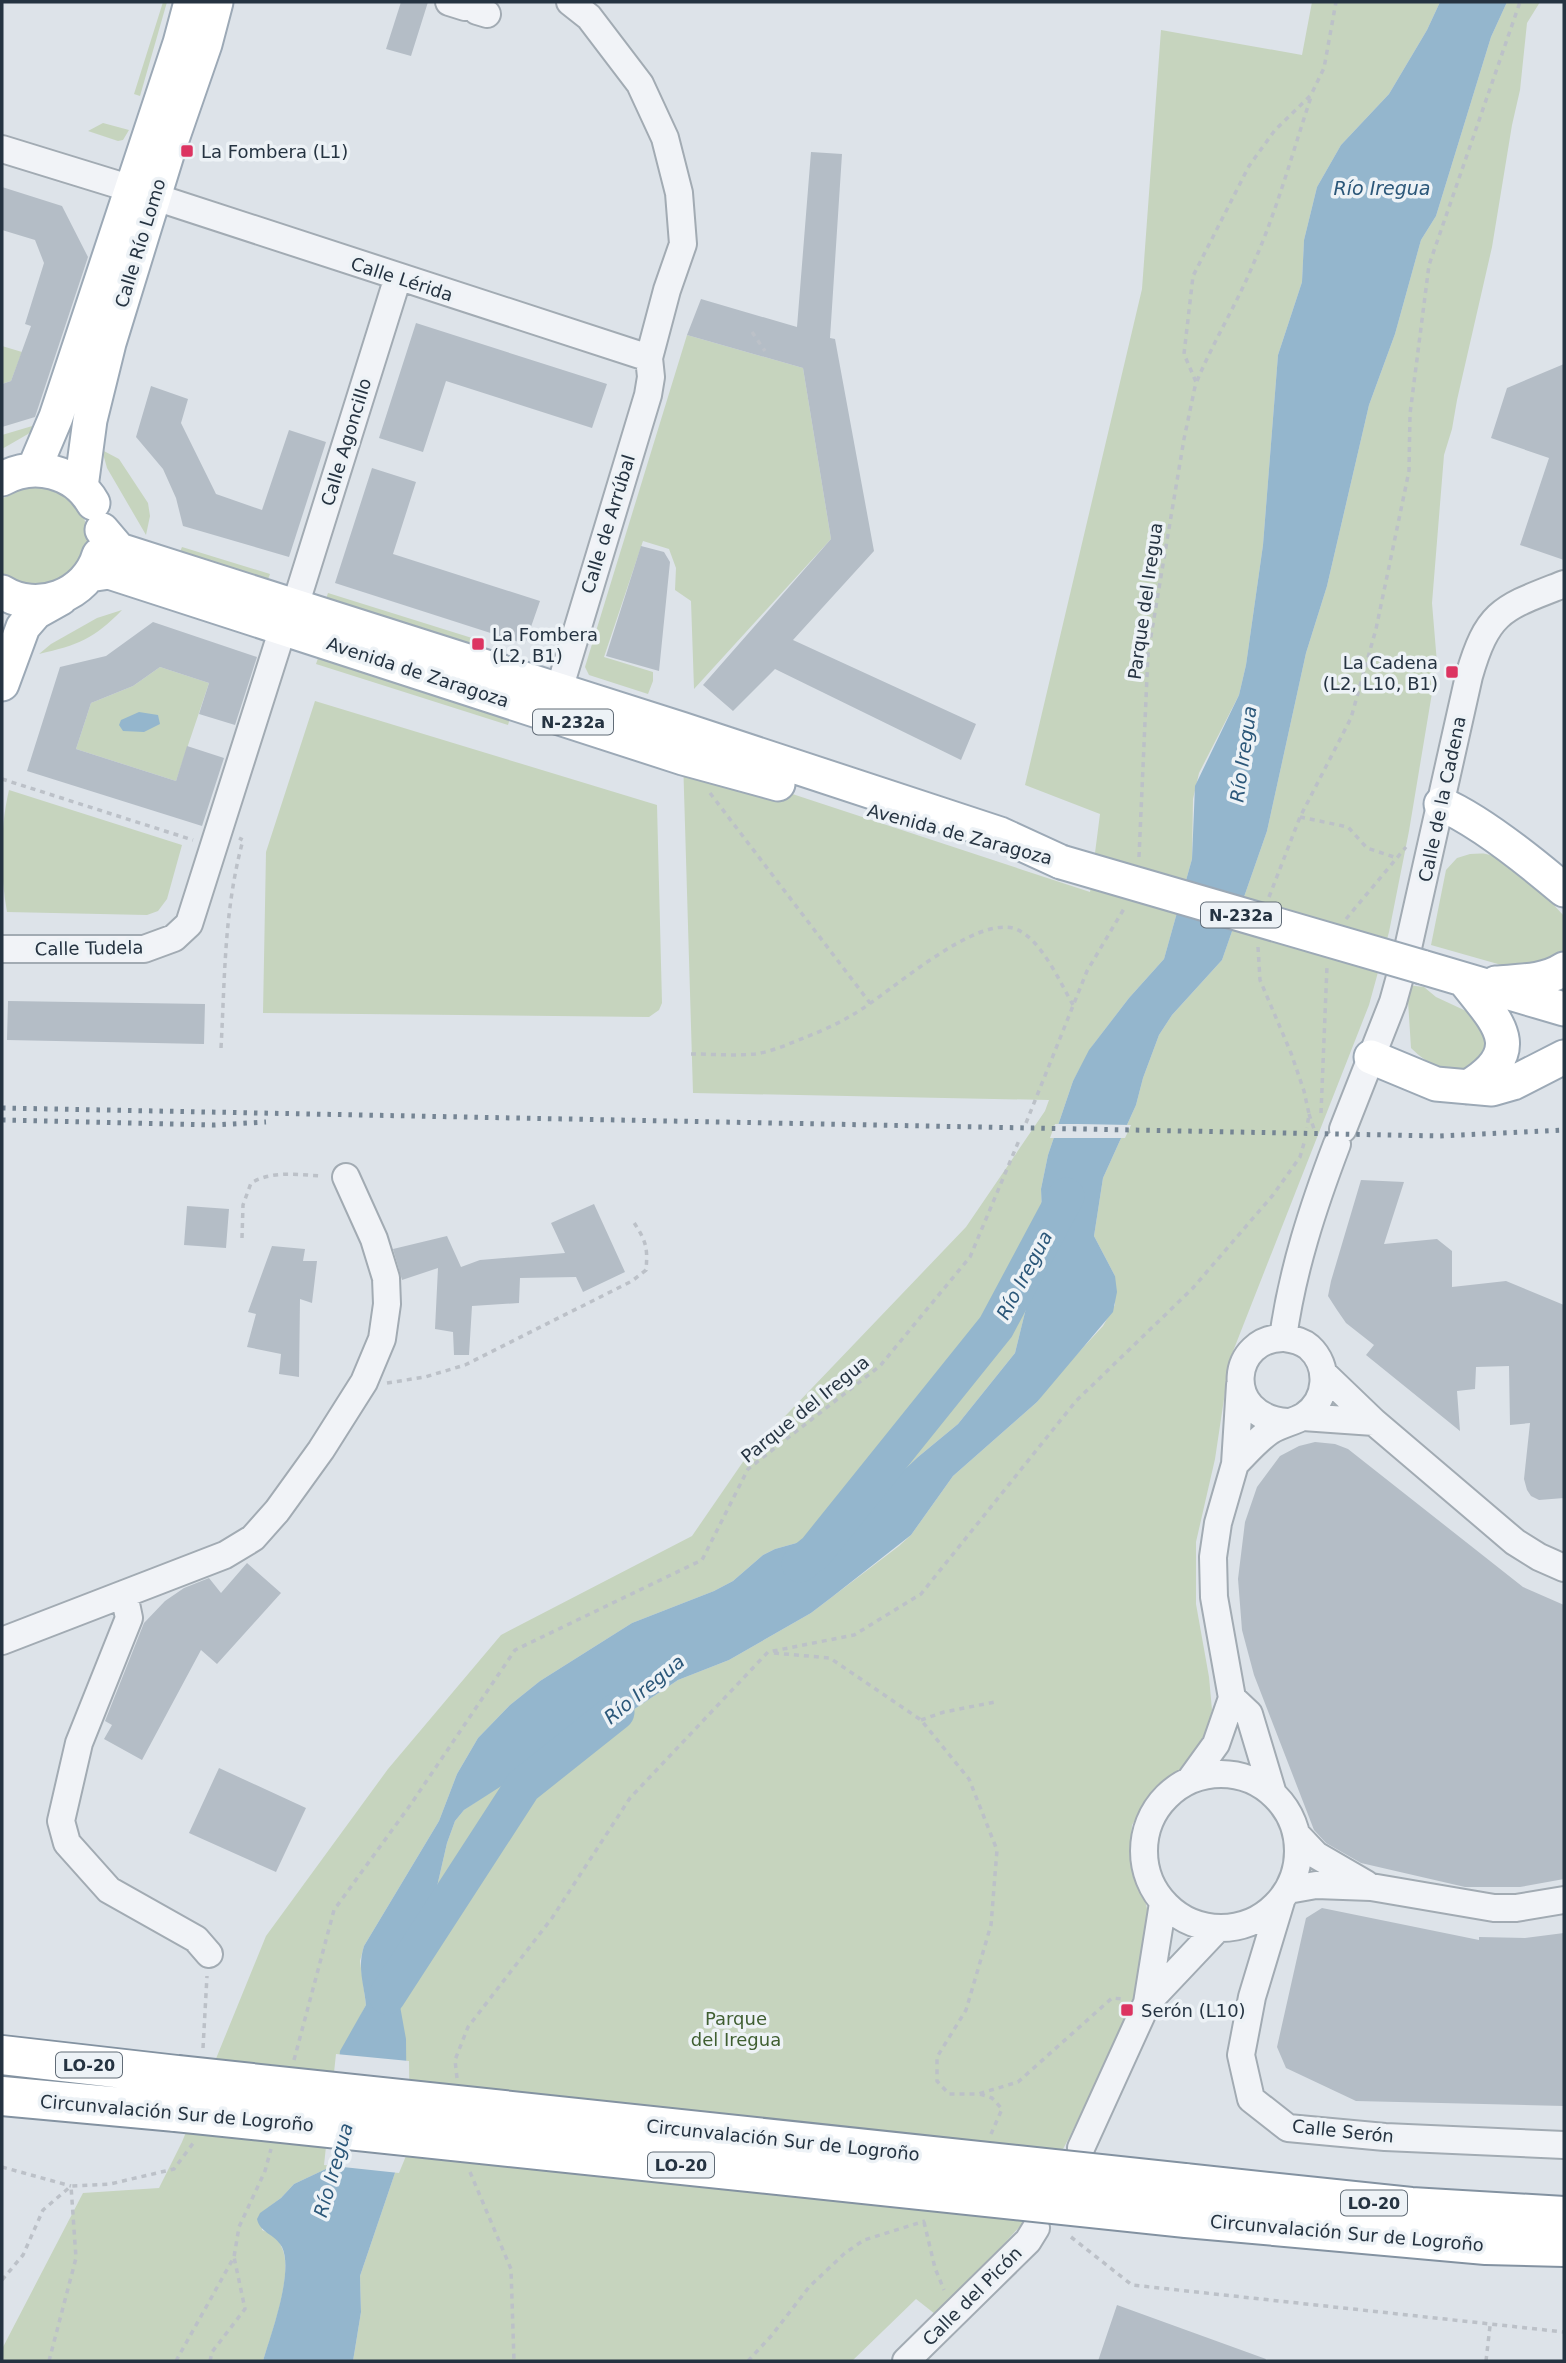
<svg xmlns="http://www.w3.org/2000/svg" width="1566" height="2363" font-family="'DejaVu Sans',sans-serif">
	<style>
		.green { fill: #c6d4be }
		.water { fill: #94b6cd }
		.pier { fill: #dde3e9 }
		.lines { fill: none; stroke-linecap: round; stroke-linejoin: round }
		.river { stroke: #94b6cd; stroke-width: 37 }
		.building { fill: #b4bdc6 }
		.minor-casing { stroke: #a2abb3; stroke-width: 30 }
		.major-casing { stroke: #9ca9b6; stroke-width: 37 }
		.highway-casing { stroke: #8392a1; stroke-width: 42 }
		.path { stroke: #bcc1c8; stroke-width: 3.5; stroke-dasharray: 5 5; stroke-linecap: butt }
		.minor { stroke: #f1f3f7; stroke-width: 26 }
		.major { stroke: #fff; stroke-width: 33 }
		.highway { stroke: #fff; stroke-width: 38 }
		.rail { stroke: #758594; stroke-width: 5; stroke-dasharray: 3.5 7; stroke-linecap: butt }
		.major-bridge-casing { stroke: #9ca9b6; stroke-width: 37; stroke-linecap: butt }
		.highway-bridge-casing { stroke: #8392a1; stroke-width: 42; stroke-linecap: butt }
		.major-bridge { stroke: #fff; stroke-width: 33 }
		.highway-bridge { stroke: #fff; stroke-width: 38 }
		.poi-dot { fill: #dc3461; stroke: #edf2f6; stroke-width: 2.5 }
		.labels { text-anchor: middle; dominant-baseline: central; stroke-width: 7; stroke-linejoin: round; paint-order: stroke }
		.shield { fill: #edf2f6; stroke: #616c77; stroke-width: 2 }
		.shield-label { font-size: 16px; font-weight: bold; fill: #253341 }
		.poi-label { font-size: 18px; fill: #253341; stroke: #edf2f6; text-anchor: start }
		.street-label { font-size: 18px; fill: #253341; stroke: #edf2f6 }
		.park-label { font-size: 18px; fill: #3f5e31; stroke: #edf2f6 }
		.water-label { font-size: 19px; font-style: italic; fill: #2b5779; stroke: #edf2f6 }
	</style>
	<rect width="100%" height="100%" fill="#dde3e9"/>
	<!-- green -->
	<path class="green" d="M163 2H167L140 96 134 94Z
		M1312 2H1440L1427 30 1389 94 1341 145 1317 187 1304 240 1302 282 1278 355 1263 545 1246 665 1239 695 1199 773 1193 799 1192 859 1164 959 1129 998 1093 1045 1073 1081 1048 1155 1041 1189 1044 1263 1028 1300 1015 1353 958 1424 918 1457 848 1522 818 1537 775 1549 763 1555 733 1581 714 1591 632 1623 540 1681 510 1705 478 1738 457 1774 439 1821 364 1946 360 1961 366 2005 339 2057 328 2168 294 2184 281 2198 261 2213 262 2230C272 2234 278 2238 282 2248 294 2273 271 2335 263 2361H2V2349L83 2193 159 2188 182 2142 266 1936 388 1769 501 1635 692 1536 747 1456 966 1227 1045 1111 1049 1100 693 1093 683 758 1090 892 1100 814 1025 785 1142 289 1161 30 1302 55Z
		M1507 2H1540L1527 23 1520 90 1512 125 1492 247 1457 400 1452 429 1444 455 1432 603 1437 663 1409 831 1389 932 1369 1005 1230 1359 1215 1459 1196 1542V1604L1209 1677 1212 1710 1205 1737 1177 1774 1154 1789 1132 1825 1130 1860 1146 1904 1152 1931 1146 1978 1070 2136 1024 2222 966 2285 935 2314 916 2299 852 2361H353L361 2312 360 2276 398 2164 400 2006 419 1938 433 1904 447 1843 455 1821 464 1810 492 1791 548 1756 609 1726 678 1680 729 1660 811 1613 899 1546 911 1535 953 1476 1037 1402 1053 1380 1103 1326 1115 1305V1276L1094 1236 1103 1178 1136 1105 1143 1078 1159 1035 1172 1015 1222 960 1267 831 1306 653 1327 586 1369 405 1395 334 1421 240 1436 216 1491 37Z
		M103 123 129 130 123 140 118 141 88 131Z
		M687 335 803 368 831 539 694 689 691 601 675 590 676 568 669 549 643 541 604 657 653 672V681L648 694 589 675 585 667Z
		M2 346 22 352 11 381 2 384Z
		M39 424 28 434 2 449V435Z
		M102 450 119 459 148 503 150 516 146 535 107 468Z
		M37 486C63 491 82 504 88 531 89 537 90 547 87 553 82 566 67 578 59 588L2 581V499L20 489Z
		M182 547 270 574 267 582 179 554Z
		M328 593 472 638 470 646 325 602Z
		M122 610C94 639 78 645 39 654L51 644 97 618Z
		M318 658 510 718 508 725 316 664Z
		M160 667 209 683 176 781 76 749 91 703 133 686Z
		M315 701 657 805 662 1003 659 1010 649 1017 263 1013 266 852Z
		M9 790 182 845 167 899 158 911 147 915 7 912C0 873 0 828 9 790Z
		M1470 854C1475 854 1481 853 1486 854 1507 857 1550 900 1564 916V951L1551 965 1512 968 1431 945 1446 870 1457 858Z
		M1407 985 1424 987 1436 997 1479 1017 1492 1045C1487 1051 1483 1058 1478 1064 1457 1083 1426 1063 1411 1048Z"/>
	<!-- water -->
	<path class="water" d="M1440 2H1507L1491 37 1436 216 1421 240 1395 334 1369 405 1327 586 1306 653 1267 831 1222 960 1172 1015 1159 1035 1143 1078 1136 1105 1103 1178 1094 1236 1115 1276 1117 1292 1113 1312 1037 1402 953 1476 911 1535 832 1597 811 1613 729 1660 678 1680 609 1726 548 1756 464 1810 455 1821 447 1843 433 1904 419 1938 400 2006 406 2039 407 2145 398 2164 360 2276 361 2312 353 2361H263C271 2334 294 2272 282 2247 275 2234 260 2233 257 2219L260 2213 281 2198 294 2184 328 2168 340 2051 366 2005C364 1984 357 1968 364 1946L439 1821 457 1774 478 1738 510 1705 540 1681 632 1623 714 1591 733 1581 763 1555 775 1549 818 1537 848 1522 918 1457 958 1424 1015 1353 1028 1300 1044 1263 1041 1189 1048 1155 1073 1081 1089 1050 1129 998 1164 959 1192 859 1195 786 1239 695 1246 665 1263 545 1278 355 1302 282 1304 240 1317 187 1341 145 1389 94 1427 30Z
		M139 712 158 715 160 724 144 732 123 731 119 725 121 720Z"/>
	<!-- pier -->
	<path class="pier" d="M1055 1124H1078L1131 1125 1125 1138H1050Z
		M336 2054 409 2061 410 2146 399 2173 324 2165Z"/>
	<g class="lines">
		<!-- river -->
		<path class="river" d="M800 1564 816 1551 996 1327 1066 1196
			M387 1996 523 1786 616 1712"/>
	</g>
	<!-- building -->
	<path class="building" d="M401 2H428L411 56 386 49Z
		M811 152 842 154 830 338 835 339 874 551 793 640 976 724 961 760 775 669 733 711 703 685 831 539 803 368 687 335 701 299 797 327Z
		M2 187 62 206 88 257 35 417 2 427V384L11 381 31 326 25 324 44 263 35 240 2 230Z
		M416 323 607 384 592 428 446 381 423 452 379 438Z
		M1564 364V560L1520 545 1549 458 1491 438 1507 388Z
		M151 386 188 399 181 423 216 494 262 510 289 430 326 442 289 557 183 526 176 498 163 469 136 437Z
		M372 468 416 482 393 554 540 601 525 644 335 583Z
		M641 546 664 552 670 562 659 671 606 656Z
		M153 622 257 657 235 725 199 714 209 683 160 667 133 686 91 703 76 749 176 781 187 746 224 758 202 826 27 771 60 667 106 656Z
		M8 1001 205 1004 204 1044 7 1040Z
		M1361 1180 1404 1182 1384 1244 1437 1239 1452 1251V1287L1506 1281 1564 1305V1498L1539 1500 1531 1496 1527 1490 1524 1479 1530 1423 1510 1425 1509 1366 1476 1367 1475 1389 1457 1391 1460 1431 1366 1355 1374 1345 1346 1323 1337 1310 1328 1296 1331 1281Z
		M594 1204 625 1272 583 1292 576 1277 520 1278 519 1303 472 1306 469 1355H454L453 1332 435 1329 438 1268 402 1280 393 1249 447 1236 461 1267 480 1260 565 1253 551 1223Z
		M187 1206 229 1209 226 1248 184 1245Z
		M272 1246 305 1249 303 1261H317L312 1303 300 1299 299 1377 279 1374 281 1354 247 1347 256 1314 248 1312Z
		M1315 1442 1335 1444 1348 1449 1523 1587 1564 1605V1879L1520 1887H1465L1361 1863 1326 1843 1314 1830 1254 1675 1242 1630 1238 1579 1245 1522 1257 1487 1280 1456 1299 1446Z
		M247 1563 281 1593 217 1664 201 1650 142 1760 104 1739 112 1725 105 1721 144 1623 165 1601 184 1588 209 1578 221 1593Z
		M219 1768 306 1808 276 1872 189 1833Z
		M1322 1908 1479 1940V1937L1525 1938 1564 1933V2106L1356 2101 1286 2068 1277 2047 1306 1918Z
		M1117 2305 1266 2359 1265 2361H1098Z"/>
	<g class="lines">
		<!-- minor casing -->
		<g class="minor-casing">
			<path id="minor" d="M449 2 465 7
				M477 11 487 14
				M2 149 132 189
				M155 197 649 358
				M295 606 398 277
				M559 690 648 395 651 377 649 358 667 290 683 244 679 193 665 138 640 84 589 17 570 2
				M2 949H144L174 938 189 924 283 628
				M1343 1129 1393 1002 1408 948 1469 676C1488 610 1503 608 1564 584
				M1283 1338C1292 1271 1313 1207 1337 1144
				M1324 1374 1374 1422 1515 1542 1539 1557 1564 1568
				M1303 1417 1374 1422
				M1235 1464C1246 1453 1257 1440 1270 1431 1281 1424 1294 1422 1304 1416 1328 1400 1330 1366 1309 1347 1303 1342 1293 1339 1285 1338 1231 1336 1220 1416 1287 1422
				M124 1594 129 1618 79 1743 61 1821 67 1843 109 1890 196 1939 209 1954
				M2 1641 225 1555 253 1538 277 1511 321 1450 364 1382 382 1339 387 1304 386 1278 374 1239 346 1177
				M1232 1698 1249 1714 1273 1794
				M1144 1851a77 77 0 1 1 154 0a77 77 0 1 1-154 0Z
				M1190 1780 1216 1744 1232 1698 1214 1597 1213 1557 1218 1523 1235 1464 1240 1385
				M1297 1835 1316 1855 1366 1884
				M1288 1890 1316 1885 1371 1887 1494 1908H1516L1564 1900
				M1281 1901 1252 1997 1241 2055 1251 2099 1288 2128 1385 2137 1564 2145
				M1147 2003 1217 1929
				M1081 2148 1147 2003 1163 1903
				M906 2361 1028 2241 1036 2228"/>
		</g>
		<!-- major casing -->
		<g class="major-casing">
			<path id="major" d="M34 469 56 417 180 43 191 2
				M2 479C34 461 75 471 93 503
				M81 487 90 420 109 343 169 148 205 44 216 2
				M102 530 119 550 681 729 1000 834 1061 862
				M89 575 109 572 683 758 778 784
				M2 592C37 614 87 596 99 555
				M2 684 23 627 36 612 61 598
				M1441 804C1481 821 1531 862 1564 890
				M1422 967 1564 1009
				M1465 981C1497 1022 1529 1050 1468 1087
				M1496 983C1519 981 1544 982 1564 969
				M1371 1057 1436 1084 1492 1089 1513 1083 1564 1057"/>
		</g>
		<!-- highway casing -->
		<g class="highway-casing">
			<path id="highway" d="M2 2055 177 2075
				M2 2096 176 2112
				M1184 2183 1411 2207 1564 2216
				M1186 2218 1486 2245 1564 2247"/>
		</g>
		<!-- path -->
		<path class="path" d="M752 332 765 351
			M1197 381C1214 340 1238 302 1255 260 1278 207 1293 151 1311 97
			M2 779 193 840
			M710 793 870 1003
			M1300 817 1348 827 1367 848 1397 858
			M1139 857 1148 654 1184 439 1196 382 1184 354 1193 276 1249 166 1275 130 1311 95 1324 68 1336 2
			M1269 897 1300 817 1351 718 1376 629 1409 471 1410 414 1429 265 1520 2
			M1346 919 1406 847
			M1258 947 1260 980 1291 1053 1304 1091 1309 1114 1307 1128
			M221 1048C225 976 224 910 243 840L239 838
			M691 1054C712 1054 734 1056 755 1054 771 1052 791 1043 806 1037 822 1031 839 1023 854 1014 890 993 975 914 1016 929 1041 939 1060 982 1073 1005
			M1321 1113 1327 966
			M1309 1114 1314 1129
			M1026 1123 1087 971 1125 907
			M242 1238 243 1205 251 1183C273 1170 298 1175 323 1176
			M387 1383 425 1377 465 1365 632 1281 646 1270C648 1247 646 1241 633 1221
			M774 1653 830 1658 921 1720 969 1779 997 1850 991 1925 966 2010 937 2057V2081L949 2094H978L1018 2082 1112 1998 1122 1999
			M921 1720 944 1712 995 1702
			M203 2048 207 1976
			M294 2060 334 1910 411 1804 515 1650 702 1560 748 1469 880 1366 970 1257 1020 1138
			M457 2078 455 2060 468 2027 552 1918 630 1798 768 1652 854 1635 921 1594 1076 1401 1192 1289 1273 1195 1300 1157 1304 1143
			M980 2094 992 2098 1002 2109 991 2134
			M2 2167 71 2186
			M470 2172 511 2269 514 2361
			M924 2222 935 2268 944 2290
			M1071 2237 1132 2285 1564 2332
			M2 2280 23 2255 43 2210 71 2186
			M49 2361 76 2258 71 2186 110 2184 174 2169 194 2142
			M176 2361 234 2257 239 2227 265 2171 271 2149
			M210 2361 212 2352 245 2309 234 2257
			M748 2361 772 2335 809 2287 845 2253 864 2240 925 2221
			M1486 2361 1490 2326"/>
		<!-- minor -->
		<use href="#minor" class="minor"/>
		<!-- major -->
		<use href="#major" class="major"/>
		<!-- highway -->
		<use href="#highway" class="highway"/>
		<!-- rail -->
		<path class="rail" d="M2 1108 1440 1136 1564 1130
			M2 1120 214 1125 266 1122"/>
		<!-- major-bridge casing -->
		<g class="major-bridge-casing">
			<path id="major-bridge" d="M1061 862 1422 967"/>
		</g>
		<!-- highway-bridge casing -->
		<g class="highway-bridge-casing">
			<path id="highway-bridge" d="M177 2075 1184 2183
				M176 2112 1186 2218"/>
		</g>
		<!-- major-bridge -->
		<use href="#major-bridge" class="major-bridge"/>
		<!-- highway-bridge -->
		<use href="#highway-bridge" class="highway-bridge"/>
	</g>
	<!-- markers -->
	<g class="poi-dot">
		<rect x="180" y="144" width="14" height="14" rx="3.5"/>
		<rect x="471" y="637" width="14" height="14" rx="3.5"/>
		<rect x="1445" y="665" width="14" height="14" rx="3.5"/>
		<rect x="1120" y="2003" width="14" height="14" rx="3.5"/>
	</g>
	<g class="labels">
		<!-- shield labels -->
		<g class="shield">
			<rect x="533" y="709.5" width="80" height="25" rx="5"/>
			<rect x="1201" y="902.5" width="80" height="25" rx="5"/>
			<rect x="56" y="2052.5" width="66" height="25" rx="5"/>
			<rect x="648" y="2152.5" width="66" height="25" rx="5"/>
			<rect x="1341" y="2190.5" width="66" height="25" rx="5"/>
		</g>
		<g class="shield-label">
			<text x="573" y="722">N-232a</text>
			<text x="1241" y="915">N-232a</text>
			<text x="89" y="2065">LO-20</text>
			<text x="681" y="2165">LO-20</text>
			<text x="1374" y="2203">LO-20</text>
		</g>
		<!-- poi labels -->
		<g class="poi-label">
			<text x="201" y="151">La Fombera (L1)</text>
			<text x="492" y="634">La Fombera<tspan x="492" dy="21">(L2, B1)</tspan></text>
			<text x="1438" y="662" text-anchor="end">La Cadena<tspan x="1438" dy="21">(L2, L10, B1)</tspan></text>
			<text x="1141" y="2010">Serón (L10)</text>
		</g>
		<!-- street labels -->
		<g class="street-label">
			<text transform="translate(140 243) rotate(-73)">Calle Río Lomo</text>
			<text transform="translate(402 279) rotate(18)">Calle Lérida</text>
			<text transform="translate(346 442) rotate(-73)">Calle Agoncillo</text>
			<text transform="translate(608 524) rotate(-73)">Calle de Arrúbal</text>
			<text transform="translate(1145 601) rotate(-82)">Parque del Iregua</text>
			<text transform="translate(418 672) rotate(18)">Avenida de Zaragoza</text>
			<text transform="translate(1442 799) rotate(-78)">Calle de la Cadena</text>
			<text transform="translate(960 834) rotate(15)">Avenida de Zaragoza</text>
			<text transform="translate(89 948) rotate(-1)">Calle Tudela</text>
			<text transform="translate(805 1409) rotate(-39)">Parque del Iregua</text>
			<text transform="translate(177 2113) rotate(5)">Circunvalación Sur de Logroño</text>
			<text transform="translate(1343 2131) rotate(6)">Calle Serón</text>
			<text transform="translate(783 2140) rotate(6)">Circunvalación Sur de Logroño</text>
			<text transform="translate(1347 2233) rotate(5)">Circunvalación Sur de Logroño</text>
			<text transform="translate(972 2296) rotate(-45)">Calle del Picón</text>
		</g>
		<!-- park labels -->
		<g class="park-label">
			<text x="736" y="2018">Parque<tspan x="736" dy="21">del Iregua</tspan></text>
		</g>
		<!-- water labels -->
		<g class="water-label">
			<text x="1382" y="188">Río Iregua</text>
			<text transform="translate(1243 754) rotate(-82)">Río Iregua</text>
			<text transform="translate(1024 1275) rotate(-62)">Río Iregua</text>
			<text transform="translate(644 1689) rotate(-39)">Río Iregua</text>
			<text transform="translate(333 2170) rotate(-74)">Río Iregua</text>
		</g>
	</g>
	<!-- border -->
	<rect width="1566" height="2363" fill="none" stroke="#253341" stroke-width="7"/>
</svg>
